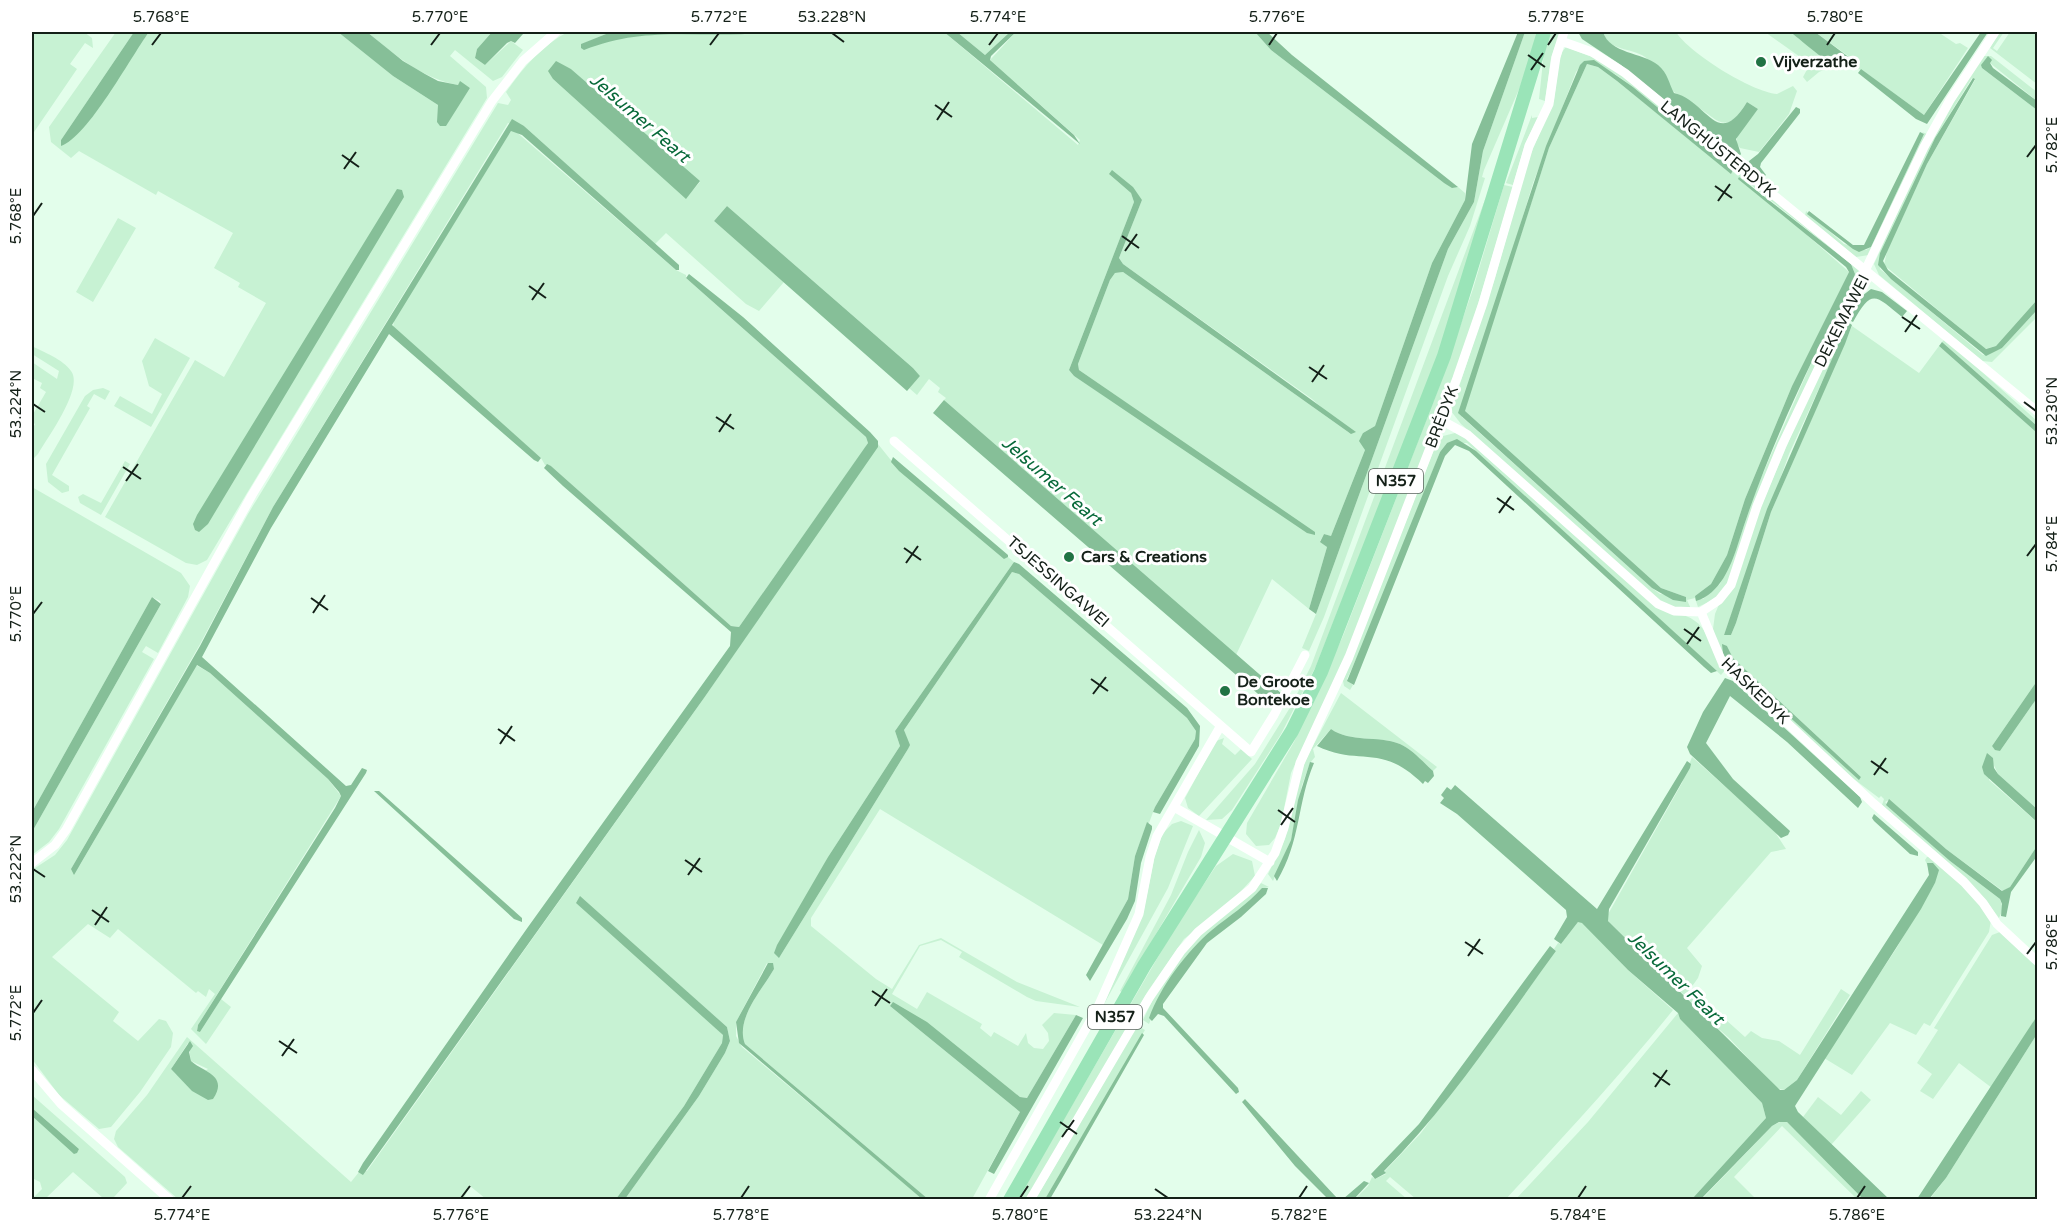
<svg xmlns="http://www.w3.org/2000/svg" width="2069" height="1231" font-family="'Varela Round',sans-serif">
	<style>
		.green { fill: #c7f2d3; fill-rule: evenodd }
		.water { fill: #86bf98 }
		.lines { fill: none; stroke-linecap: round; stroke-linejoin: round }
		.street { stroke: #fff; stroke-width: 9 }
		.primary { stroke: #9ae4b8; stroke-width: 14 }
		.ticks { fill: none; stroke: #142018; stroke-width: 2 }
		.poi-dot { fill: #217344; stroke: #fff; stroke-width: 2 }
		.labels { text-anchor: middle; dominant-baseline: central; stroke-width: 6; stroke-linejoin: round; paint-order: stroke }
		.shield { fill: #fff; stroke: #5a635d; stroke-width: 1.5 }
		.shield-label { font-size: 15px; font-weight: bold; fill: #142018 }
		.poi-label { font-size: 16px; font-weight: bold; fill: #142018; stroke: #fff; text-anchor: start }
		.street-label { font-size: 16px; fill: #142018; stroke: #fff }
		.water-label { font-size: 18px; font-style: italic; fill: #076939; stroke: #fff }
		.neatline { fill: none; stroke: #142018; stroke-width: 2 }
		.ticks-label { font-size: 15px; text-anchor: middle; fill: #142018 }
	</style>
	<rect width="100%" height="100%" fill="#e3feeb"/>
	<!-- green -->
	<path class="green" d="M32 32H84L92 38 93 48 85 43 70 64 77 69 32 135V82L34 74 32 72Z
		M116 32H134L61 140V146L149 32H338L393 76 438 105 440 126H445L470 88 460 82 458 85C421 78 395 55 367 32H492L477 49 475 58 485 65 511 41 523 50 502 77 493 81 455 50 450 56 486 87 487 98 247 493 207 560 197 565 186 563 105 517 195 360 224 377 266 303 238 287 240 283 214 268 233 233 158 191 156 195 79 151 71 158 51 142 49 127Z
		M568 32H611L582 44 642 34 672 33 944 32 1078 145 1080 140 990 60 1016 32H1255L1271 50 1444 183 1458 187 1465 193V200L1432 263 1375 426 1363 433 1365 450 1331 536 1324 534 1320 541 1327 547 1309 609 1272 579 1236 655 944 400 946 398 938 392 940 388 929 379 917 395 909 388 920 376 913 368 727 206 714 221 784 282 759 311 746 304 666 233 655 244 524 126 508 123 273 507 199 646 71 869 80 865 196 665 210 673 328 779 341 796 198 1025 197 1030 200 1032 221 999 231 1007 206 1044 191 1029 215 994 209 989 206 997 198 991 196 993 118 929 110 938 88 924 52 957 119 1012 113 1021 138 1041 159 1019 166 1021 173 1033 171 1047 140 1092 111 1127 99 1129 59 1095 32 1059V870L55 855 67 840 248 514 498 103 508 105 511 100 506 92C523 68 542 45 568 32ZM560 64 571 69 700 182 686 198 553 79 552 73ZM1109 174 1142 200 1119 258 1123 264 1312 399 1351 434 1123 272 1115 273 1110 280 1078 364 1079 370 1315 534 1074 376 1069 370 1134 202 1131 193Z
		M957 32H1010L985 55Z
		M1525 32H1538L1520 87 1484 170 1482 177 1485 178 1470 226 1448 276 1324 617 1309 651 1302 648 1316 614 1448 249 1474 202 1483 151Z
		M1551 32H1560L1551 58 1545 101 1539 99 1544 52Z
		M1603 32H1676C1689 53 1752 92 1777 94L1793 86 1797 91 1789 114 1759 152 1740 148 1737 144V136L1758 109 1747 102C1726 136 1720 122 1694 104 1687 99 1676 95 1671 89 1663 80 1655 64 1645 57 1631 47 1609 52 1603 32Z
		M1765 32H1790L1835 65 1819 72 1807 82 1803 77 1810 64Z
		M1815 32H1938L1956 44 1960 43 1968 48 1924 115 1862 70 1855 68 1854 60Z
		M1998 32H2004L1993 48 1997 51 2010 32H2037V84L1990 48Z
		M1566 47 1605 62 1736 168 1733 172 1738 176 1741 173 1859 269 1860 273 1729 582 1715 599 1698 607 1695 598 1687 600 1691 609 1671 607 1661 602 1461 424 1451 411 1495 278 1529 158 1554 100 1559 62 1562 52ZM1584 61 1615 74 1633 87 1733 171 1731 173 1617 81 1598 67 1587 64 1549 148 1464 411 1661 588 1686 597 1660 594 1652 588 1462 417 1533 183 1576 72ZM1741 177 1851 264 1855 274 1809 368 1757 487 1734 555 1720 584 1703 599 1695 596 1711 584 1727 555 1745 499 1792 386 1849 272Z
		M1982 56H1991L2037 92V101L1990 63 1982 68 2037 110V300L1996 346 1985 349 1884 265 1887 251 1927 164 1975 80 1972 78 1935 138 1880 253V269L1983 355 2002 348 2037 310V317L1992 362 1982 361 1879 275 1874 264 1931 139Z
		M1532 115V118L1538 117 1525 144 1513 185 1506 183Z
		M514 130 676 270 686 275V278L866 437 868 443 865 448 739 627 731 626 551 466 545 465 541 458 393 328 394 320 511 131Z
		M1922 132 1927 134 1869 255 1856 257 1805 216 1806 211 1844 244 1866 250 1871 247 1924 134Z
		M1504 185 1513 187 1470 331 1445 400 1346 655 1291 773 1281 824 1275 838 1269 845 1256 846 1246 834 1247 823 1294 742 1343 636 1439 387 1473 289Z
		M1486 197 1461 285 1433 369 1316 666 1281 734 1232 810 1222 819 1206 820 1255 764 1291 706 1311 666Z
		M118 218 136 228 93 302 76 292Z
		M1845 320 1848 322 1842 338 1789 454 1724 635H1731L1736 623 1771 512 1852 326 1919 373 1939 346 2037 433V681L1992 746 2000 751 2037 698V809L1998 774 1992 761 1989 780 2037 822V846L2010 887 2003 891 1946 849 1889 800 1885 802 1950 861 2000 899 2003 909 1999 918 1984 898 1882 805 1884 799 1881 796 1879 798 1842 770 1720 655 1713 629 1715 614 1785 446ZM1727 646 1733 658 1861 777 1859 779 1728 661 1723 654Z
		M155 338 190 358 151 427 114 406 120 396 152 414 162 394 149 386 142 361Z
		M1945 339 2037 421V426L1942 342Z
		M32 346C43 352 63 359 71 371 84 388 48 437 38 454L32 460V430L35 424 32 422V416L46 392 40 388 42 383 34 379 32 383V362L57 379 59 371 32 354Z
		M103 388 110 391 105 400 94 394 87 406 90 408 52 475 69 486V491L62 493 48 482 46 464 85 396 93 390Z
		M1455 433 1460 434 1655 606C1667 614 1684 612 1695 621 1712 633 1710 656 1725 670L1721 675 1467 443H1447L1440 452 1371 627 1347 679 1353 685 1350 690 1344 686 1343 681 1437 442 1443 436Z
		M878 444 890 459 1014 562 895 731 900 746 828 857 779 958 908 749 909 745 904 730 1012 572 1019 574 1187 718 1196 731 1195 739 1155 807 1149 823H1147L1135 856 1128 899 1103 945 880 809 811 918V926L876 979 892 989 919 945 941 938 1017 982 1080 1007 1036 1001 1027 997 959 957 962 952 941 940 920 946 892 994 917 1009 927 992 982 1024 980 1028 991 1037 994 1032 1018 1046 1026 1033 1028 1043 1034 1048 1043 1049 1049 1041 1048 1033 1042 1025 1054 1013 1076 1015 1027 1098 1020 1097 893 1003 890 1006 1020 1112 972 1199H928L745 1044C735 1019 762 990 774 969L767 963 736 1022V1036L742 1047 923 1199H625L699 1096 725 1053 730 1041 727 1027 580 897 723 1035 722 1043 684 1106 616 1199H486L470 1186 463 1200 178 1199 118 1147 114 1139 116 1131 147 1095 187 1037 351 1182 359 1172 367 1171 704 698ZM188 1043 191 1061 208 1069 186 1084 171 1069Z
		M125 461 130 464 101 515 80 503 78 497 83 494 101 503Z
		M32 487 181 573 190 586 188 597 158 653 146 646 142 652 154 659 59 829 49 842 32 855V832L161 604 160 601 152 597 32 812Z
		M1341 693 1437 767 1433 771C1423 762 1412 749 1400 744 1377 735 1351 743 1331 729L1313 749 1315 757 1310 763 1302 785 1291 840 1273 881 1268 874 1285 839 1295 790 1306 759Z
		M1224 738 1222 744 1235 755 1241 749 1252 759 1199 816 1188 808 1185 798 1216 741Z
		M1692 757 1773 829 1786 849 1771 852 1687 948 1702 966 1698 978 1685 996 1608 921 1607 916 1682 783Z
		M1181 821 1193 826 1168 888 1103 1006 1143 914 1155 855 1163 833 1172 824Z
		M1199 830 1205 843 1201 857 1122 992 1120 991 1171 895 1188 852Z
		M1233 854 1252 861 1255 876 1231 902 1184 939 1148 991 1038 1181 1025 1199 1017 1200 1176 926 1216 866Z
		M1927 857H1930L1977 898 1991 920 1989 932 1930 1026 1924 1023 1916 1035 1890 1023 1852 1075 1824 1058 1896 949 1935 883 1925 860Z
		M1261 883 1269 887C1260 888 1255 897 1248 904 1237 915 1222 921 1210 932 1183 958 1162 991 1149 1024L1143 1020 1157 991 1182 955 1207 928 1247 898Z
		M1578 922H1582L1628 970 1673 1010C1620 1076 1563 1137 1506 1199H1416L1390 1177 1386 1181 1407 1199 1354 1200 1368 1186 1372 1177 1375 1179 1386 1174 1384 1172 1421 1133 1556 951 1554 949 1558 943 1561 944Z
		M2000 932 2037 965V1016L1992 1088 1959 1063 1933 1099 1920 1091 1932 1074 1917 1063 1938 1030 1934 1028 1992 935Z
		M1841 989 1850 995 1797 1080 1784 1090 1776 1088 1729 1038 1688 1002 1696 993 1745 1037 1751 1031 1762 1038 1779 1041 1800 1055Z
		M1678 1013 1680 1019 1762 1103 1766 1118 1692 1199 1515 1200 1588 1122Z
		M1140 1027 1145 1030 1045 1199 1035 1200 1135 1029Z
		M2037 1034V1199L1929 1200 1946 1178Z
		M1861 1091 1871 1100 1831 1145 1803 1117 1818 1097 1841 1115Z
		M32 1095 125 1177 127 1183 114 1197 103 1198 73 1172 45 1199H32L42 1189 40 1182 32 1178V1116L74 1153 79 1149 32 1108Z
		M1782 1121 1787 1122 1863 1199H1857L1782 1126 1734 1177 1756 1199 1701 1200 1772 1126Z"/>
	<!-- water -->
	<path class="water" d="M134 32H149C130 58 88 137 61 146V140Z
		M338 32H367L403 61 425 74 438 81 458 85 460 81 470 88 446 126H440L437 122 438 105 393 76Z
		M492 32H520L523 34 515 43 511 41 507 43 485 65 475 58 477 49Z
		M611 32H768C702 40 649 24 584 50L581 48V44Z
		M944 32H957L985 55 1010 32H1016L991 56 990 60 1074 135 1080 144Z
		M1255 32H1267L1292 55 1458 187 1452 188 1444 183 1271 50Z
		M1518 32H1525L1483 151 1474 202 1448 249 1316 614 1309 609 1327 547 1320 542 1324 534 1331 536 1365 450 1359 441 1363 433 1375 426 1432 263 1465 200 1472 144Z
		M1578 32H1603C1610 54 1642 52 1658 65 1668 73 1669 84 1674 93 1708 101 1717 151 1747 102L1758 109 1736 139 1741 154 1738 158 1734 156 1621 65 1582 39Z
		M1790 32H1815L1854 61 1855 68C1835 74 1806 43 1790 32Z
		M1981 32H1988L1927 124 1916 119 1858 73 1861 69 1924 115Z
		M1988 56 1992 60 1990 63 1993 68 2037 101V110L1982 68 1981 65Z
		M1594 60 1633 87 1733 170 1731 174 1617 81 1598 67 1587 64 1549 148 1465 411 1661 588 1686 597V602L1673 600 1652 588 1458 413 1546 146 1580 65 1584 61Z
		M556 61 571 69 700 181 686 199 553 79 548 71Z
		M1973 78 1975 79 1927 164 1883 261 1888 270 1986 349 1996 346 2037 300V310L2002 348 1986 356 1891 279 1878 265 1880 253 1935 138Z
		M1796 107 1800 109V113L1761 163 1760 167 1766 175 1762 178 1748 167 1749 161 1758 154Z
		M512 119 524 126 679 265V270H676L522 135 511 131 392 325 541 458 538 462 534 460 389 334 271 528 202 657 346 786 351 785 362 768 367 770 366 773 200 1032 197 1031 198 1025 335 808 341 796 339 792 328 779 210 673 197 665 74 875 71 869 200 646 273 507Z
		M1920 132 1924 134 1871 247 1859 252 1853 249 1807 214 1809 211 1853 245H1864Z
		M1112 170 1133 187 1142 200 1119 258 1123 264 1356 432 1351 434 1123 272 1115 273 1110 280 1078 364 1079 370 1315 532V535L1307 533 1074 376 1069 370 1134 202 1131 193 1109 174Z
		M1739 177 1851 264 1855 274C1847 302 1827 330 1814 357 1785 417 1758 480 1738 544 1731 566 1720 594 1696 601L1695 596 1711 584 1727 555 1745 499 1792 386 1849 272 1846 267 1738 179Z
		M397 189 402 190 404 197 208 524 199 532 195 530 193 524 197 515Z
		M727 206 913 368 920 376 907 391 714 221Z
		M689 274 743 317 870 432 878 441V447L704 698 363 1175 358 1172 363 1163 528 927 730 646 731 632 563 486 544 468 547 464 551 466 731 626 739 627 868 443 866 437 686 278Z
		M1871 289 1882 292 1907 311 1902 317C1875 295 1872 288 1853 322L1849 320 1862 296Z
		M1848 322 1852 325 1845 344 1771 512 1736 623 1731 635H1724L1767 509Z
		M1942 342 2037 426V433L1939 346Z
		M944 400 1282 694 1272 706 933 413Z
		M1457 439 1476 451 1717 671 1711 673 1704 667 1469 451 1455 445 1445 456 1354 685 1347 681 1440 452 1447 443Z
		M893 457 1008 555V557L1004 559 899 471 891 462Z
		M1014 562 1019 564 1187 708 1200 726 1199 746 1160 814 1153 812 1155 807 1195 739 1196 731 1187 718 1019 574 1012 572 904 730 910 745 908 749 779 958 774 953 777 945 828 857 900 746 895 731Z
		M152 597 161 604 32 832V812Z
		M1722 644 1727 646 1733 658 1861 777 1859 780 1728 661 1723 654Z
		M1725 678 1733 681 1860 797 1862 802 1858 808 1787 742 1730 696 1706 743 1733 779 1790 831 1788 835 1781 838 1690 754 1687 747 1703 712Z
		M2037 681V698L2000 751 1995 750 1992 746Z
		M1331 729C1351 743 1377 735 1400 744 1412 749 1423 762 1433 771L1434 776 1428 783 1425 781 1423 784C1380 742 1360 767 1317 746Z
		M1987 753 1993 758 1994 768 1998 774 2037 809V822L1984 774 1982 767Z
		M1687 761 1691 764 1690 768 1609 909 1608 921 1780 1090H1784L1797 1080 1929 875 1927 863H1933L1939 870 1935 883 1921 909 1795 1106 1798 1112 1889 1199H1863L1787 1122H1779L1772 1126 1701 1199H1692L1766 1118 1762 1103 1680 1019 1678 1013 1628 970 1582 923 1578 922 1561 944 1554 939 1567 917 1566 910 1457 814 1440 803 1444 798 1441 795 1447 787 1451 790 1455 785 1597 909Z
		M1310 762 1314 763C1297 803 1301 841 1277 881L1274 876 1291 840 1298 800Z
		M374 791H379L522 918V922L514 919Z
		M1889 799 1946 849 2002 891 2010 887 2037 846V856L2011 892 2006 917 2001 916 2002 904 2000 899 1950 861 1886 805Z
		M1874 814 1918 852V856L1910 854 1874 821 1872 818Z
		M1147 822 1152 826V829L1141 863 1135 901 1127 919 1090 981 1086 975 1128 899 1135 856Z
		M1262 888H1268L1266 894 1241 917 1207 943 1163 1004V1008L1238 1088 1239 1092 1236 1094 1164 1016 1158 1014 1152 1021 1149 1018C1160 987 1187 951 1212 930 1229 916 1247 905 1262 888Z
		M580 896 727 1027 730 1041 725 1053 699 1096 625 1199H616L684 1106 722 1043 723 1035 576 903Z
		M1550 946 1556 951C1502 1025 1449 1106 1384 1171L1386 1173 1375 1179 1371 1174 1419 1124Z
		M768 963H773L774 969C762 990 735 1019 745 1044L928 1199H922L739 1043 736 1022Z
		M893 1002 927 1022 1020 1097 1027 1098 1076 1015 1083 1018 994 1174 988 1171 1020 1112 890 1006Z
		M2037 1016V1034L1946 1178 1929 1199H1917Z
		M1142 1033 1144 1035 1060 1182 1050 1199H1045Z
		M190 1041 193 1046 189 1052 191 1061C203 1072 229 1075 213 1099L208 1100 192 1091 171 1069Z
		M1245 1099 1337 1198 1343 1199 1364 1181 1369 1183 1354 1199H1328L1295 1166 1242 1102Z
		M32 1108 79 1149 77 1153 74 1154 32 1116Z"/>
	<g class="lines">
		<!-- street -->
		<path class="street" d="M1561 41 1592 52 1625 73 2038 412
			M1441 420 1468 435 1658 604 1674 611 1701 612 1719 600 1731 585 1757 506 1782 445 1924 147 1950 100 1995 32
			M894 441 1251 752 1274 715 1305 655
			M1701 612 1722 662 1873 803 1964 882 1983 903 1997 924 2038 962
			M1174 807 1270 862
			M32 863 55 845 66 830 252 495 492 101 523 61 556 32
			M32 1070 61 1104 170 1200
			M989 1200 1097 1009 1139 914 1150 857 1157 836 1220 727
			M1030 1200 1149 998 1181 951 1198 932 1252 888 1275 853 1284 828 1300 763 1349 657 1457 378 1483 303 1529 146 1549 104 1556 57 1564 32"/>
		<!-- primary -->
		<path class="primary" d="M1010 1200 1144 966 1292 731 1321 672 1444 356 1544 32"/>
	</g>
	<!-- ticks -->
	<path class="ticks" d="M832 33 844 42M152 45 161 33M431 45 440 33M710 45 719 33M989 45 998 33M1269 45 1277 33M1548 45 1556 33M1827 45 1835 33M1528 55 1545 67M1531 70 1543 53M935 105 952 117M937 120 949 102M342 155 359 167M2027 157 2036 145M344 169 356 152M1715 186 1732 198M1718 201 1730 184M33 216 42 203M1122 236 1139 248M1125 251 1137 234M529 286 546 298M532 300 544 283M1902 317 1920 329M1905 332 1917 315M1309 367 1327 379M1312 382 1324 365M2024 402 2036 411M33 404 45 412M716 417 734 429M719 432 731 414M123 467 141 479M126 481 138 464M1497 498 1514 510M1499 513 1511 496M904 548 921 560M2027 556 2036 544M906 563 918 546M311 598 328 610M313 613 325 595M33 614 42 602M1684 629 1701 641M1687 644 1699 627M1091 679 1108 691M1093 694 1106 677M498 729 515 741M500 744 512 726M1871 761 1888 773M1874 775 1886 758M1278 810 1295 822M1281 825 1293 808M685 860 702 872M33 869 45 877M688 875 700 858M92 910 109 922M95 925 107 907M1465 942 1483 954M2027 954 2036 942M1468 956 1480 939M872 991 890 1003M875 1006 887 989M33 1013 42 1000M279 1041 297 1053M282 1056 294 1039M1653 1073 1670 1085M1655 1087 1667 1070M1060 1122 1077 1134M1062 1137 1074 1120M1155 1189 1168 1198M182 1198 191 1186M461 1198 470 1186M741 1198 749 1186M1020 1198 1028 1186M1299 1198 1307 1186M1578 1198 1586 1186M1857 1198 1865 1186"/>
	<!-- markers -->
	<g class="poi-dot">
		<circle cx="1761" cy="62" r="6"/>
		<circle cx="1069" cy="557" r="6"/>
		<circle cx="1225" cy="691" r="6"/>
	</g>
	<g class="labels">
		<!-- shield labels -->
		<g class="shield">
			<rect x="1369" y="469" width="54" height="24" rx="4.5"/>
			<rect x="1088" y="1005" width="54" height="24" rx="4.5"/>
		</g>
		<g class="shield-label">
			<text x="1396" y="481">N357</text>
			<text x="1115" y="1017">N357</text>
		</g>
		<!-- poi labels -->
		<g class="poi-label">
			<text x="1773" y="62">Vijverzathe</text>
			<text x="1081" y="557">Cars &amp; Creations</text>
			<text x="1237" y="682">De Groote<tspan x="1237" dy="18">Bontekoe</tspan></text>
		</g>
		<!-- street labels -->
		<g class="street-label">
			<text transform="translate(1718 149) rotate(39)">LANGHÚSTERDYK</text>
			<text transform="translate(1842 321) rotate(-63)">DEKEMAWEI</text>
			<text transform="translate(1442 417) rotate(-69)">BRÉDYK</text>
			<text transform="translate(1058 582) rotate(41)">TSJESSINGAWEI</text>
			<text transform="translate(1755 691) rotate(44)">HASKEDYK</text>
		</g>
		<!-- water labels -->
		<g class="water-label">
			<text transform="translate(640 118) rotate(41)">Jelsumer Feart</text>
			<text transform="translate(1052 481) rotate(41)">Jelsumer Feart</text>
			<text transform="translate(1676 978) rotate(44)">Jelsumer Feart</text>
		</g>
	</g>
	<!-- border -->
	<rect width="2069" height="1231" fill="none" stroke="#ffffff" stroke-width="66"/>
	<rect x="33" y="33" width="2003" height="1165" class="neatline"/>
	<g class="ticks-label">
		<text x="161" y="22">5.768°E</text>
		<text x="440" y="22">5.770°E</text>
		<text x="719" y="22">5.772°E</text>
		<text x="832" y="22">53.228°N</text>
		<text x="998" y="22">5.774°E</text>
		<text x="1277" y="22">5.776°E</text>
		<text x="1556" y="22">5.778°E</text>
		<text x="1835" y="22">5.780°E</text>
		<text transform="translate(2052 145) rotate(-90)" y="5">5.782°E</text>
		<text transform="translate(16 216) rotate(-90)" y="5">5.768°E</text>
		<text transform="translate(16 404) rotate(-90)" y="5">53.224°N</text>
		<text transform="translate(2052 411) rotate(-90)" y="5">53.230°N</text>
		<text transform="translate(2052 544) rotate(-90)" y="5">5.784°E</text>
		<text transform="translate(16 614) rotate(-90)" y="5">5.770°E</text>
		<text transform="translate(16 869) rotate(-90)" y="5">53.222°N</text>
		<text transform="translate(2052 942) rotate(-90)" y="5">5.786°E</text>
		<text transform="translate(16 1013) rotate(-90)" y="5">5.772°E</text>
		<text x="182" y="1220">5.774°E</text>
		<text x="461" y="1220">5.776°E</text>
		<text x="741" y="1220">5.778°E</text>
		<text x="1020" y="1220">5.780°E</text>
		<text x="1168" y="1220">53.224°N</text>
		<text x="1299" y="1220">5.782°E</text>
		<text x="1578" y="1220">5.784°E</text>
		<text x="1857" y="1220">5.786°E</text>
	</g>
</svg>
